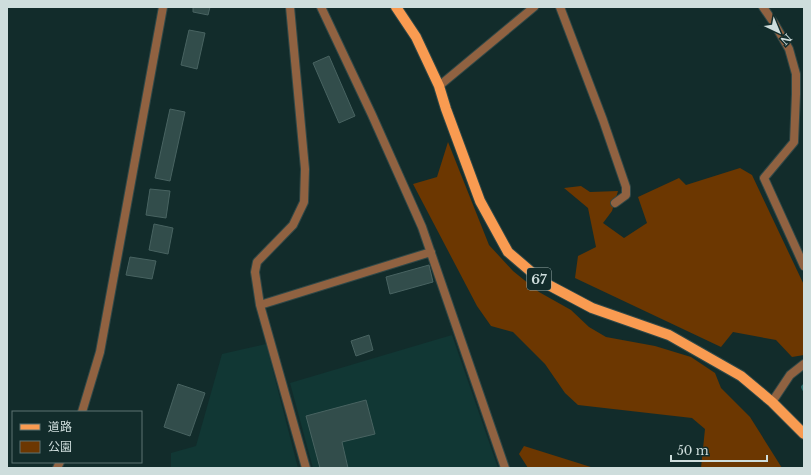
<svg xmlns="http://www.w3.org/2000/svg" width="811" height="475" font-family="'Libre Baskerville','Noto Sans JP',serif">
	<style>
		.built { fill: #113734 }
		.green { fill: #6c3701 }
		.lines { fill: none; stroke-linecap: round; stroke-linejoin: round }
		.stream { stroke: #256662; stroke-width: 4 }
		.building { fill: #324d4b; stroke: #486361 }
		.minor-casing { stroke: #304847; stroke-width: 10 }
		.primary-casing { stroke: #304847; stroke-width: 12 }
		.minor { stroke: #906241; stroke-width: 8 }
		.primary { stroke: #f99b51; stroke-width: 10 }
		.labels { text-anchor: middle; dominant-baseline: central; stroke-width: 3; stroke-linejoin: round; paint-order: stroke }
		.shield { fill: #122c2b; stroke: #96a8a7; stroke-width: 1 }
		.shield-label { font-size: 13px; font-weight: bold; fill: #cedddc }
	</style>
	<rect width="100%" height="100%" fill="#122c2b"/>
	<!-- built -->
	<path class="built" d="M452 335 498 468H313L290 383Z
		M266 344 298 468H171V453L196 446 222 354Z"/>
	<!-- green -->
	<path class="green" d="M448 142 489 245 513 271 539 292 571 310 589 327 606 337 655 346 691 357 715 373 721 388 750 417 782 468H701L705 429 692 418 578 405 565 393 545 364 513 332 491 326 477 306 413 184 437 177Z
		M740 168 752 175 804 285V355L792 357 776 340 733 332 721 347 575 278 578 256 596 247 588 208 564 188 581 186 590 192 618 191 612 211 603 223 624 238 647 223 638 197 679 178 686 185Z
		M524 446 594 468H528L519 454Z"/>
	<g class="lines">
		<!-- stream -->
		<path class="stream" d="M804 386 803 387 804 389"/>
	</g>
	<!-- building -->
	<path class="building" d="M193 7H210L208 15 193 12Z
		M189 30 205 33 197 69 181 65Z
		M329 56 355 116 339 123 313 63Z
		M170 109 185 112 170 181 155 178Z
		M150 189 170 191 166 218 146 215Z
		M154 224 173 228 168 254 149 250Z
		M130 257 156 261 152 279 126 275Z
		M429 265 433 282 390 294 386 277Z
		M369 335 373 350 356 356 351 341Z
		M178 384 205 393 190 436 164 427Z
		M366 400 375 434 342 442 348 468H320L306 416Z"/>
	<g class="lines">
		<!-- minor casing -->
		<g class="minor-casing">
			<path id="minor" d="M290 7 305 169 304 202 293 225 257 262 255 272 260 305 306 468
				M321 7 372 115 422 227 505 468
				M560 7 603 120 626 187V195L615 203
				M763 7 774 23 789 49 796 74V94L794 142 764 178 804 266
				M439 86 534 7
				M260 305 431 252
				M772 402 790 375 804 364
				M82 412 100 352 163 7
				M57 468 60 462"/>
		</g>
		<!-- primary casing -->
		<g class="primary-casing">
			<path id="primary" d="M396 7 416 37 439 86 446 109 480 201 508 252 543 282 592 308 669 335 741 376 772 402 804 434"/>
		</g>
		<!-- minor -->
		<use href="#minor" class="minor"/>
		<!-- primary -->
		<use href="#primary" class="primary"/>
	</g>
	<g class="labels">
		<!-- shield labels -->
		<rect class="shield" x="527" y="268" width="24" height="22" rx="3"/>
		<g class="shield-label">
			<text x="539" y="279">67</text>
		</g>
	</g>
	<!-- border -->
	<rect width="811" height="475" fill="none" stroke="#cedddc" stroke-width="16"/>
	<!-- legend -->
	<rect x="12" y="411" width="130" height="52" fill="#122c2b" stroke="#5d7372"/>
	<rect x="20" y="424" width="20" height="6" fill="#f99b51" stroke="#5d7372"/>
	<text x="48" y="431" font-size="12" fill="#cedddc">道路</text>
	<rect x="20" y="441" width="20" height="12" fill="#6c3701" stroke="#5d7372"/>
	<text x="48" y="451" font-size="12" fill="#cedddc">公園</text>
	<!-- north arrow -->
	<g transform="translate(779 32) rotate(136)" stroke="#122c2b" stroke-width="3" paint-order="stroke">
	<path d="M0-3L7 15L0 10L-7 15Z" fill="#cedddc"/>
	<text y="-6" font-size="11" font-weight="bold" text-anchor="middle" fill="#cedddc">N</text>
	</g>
	<!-- scale -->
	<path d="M671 455v6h96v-6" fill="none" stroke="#cedddc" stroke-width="2"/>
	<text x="677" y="455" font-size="12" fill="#cedddc" stroke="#122c2b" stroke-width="3" paint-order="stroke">50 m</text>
</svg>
